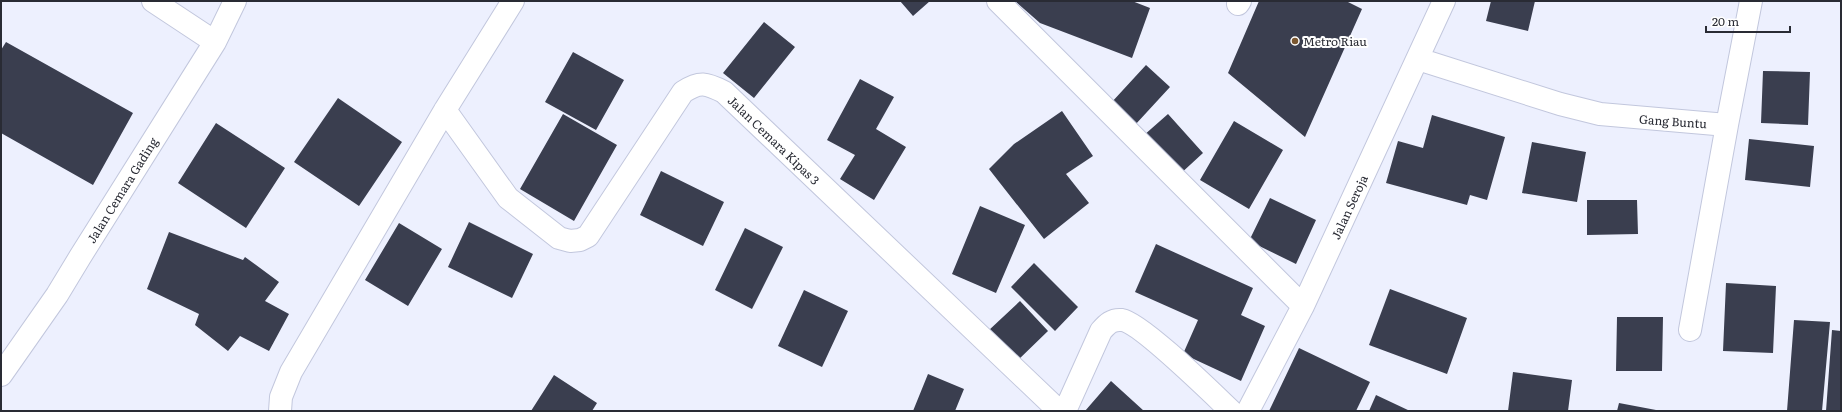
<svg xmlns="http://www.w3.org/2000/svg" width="1842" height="412" font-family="Literata,serif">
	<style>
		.building { fill: #3a3e4f }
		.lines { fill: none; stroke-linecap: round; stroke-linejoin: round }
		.minor-casing { stroke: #c2c7dd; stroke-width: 24 }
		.minor { stroke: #fff; stroke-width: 22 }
		.poi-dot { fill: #7a5730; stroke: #fff; stroke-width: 1.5 }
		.labels { text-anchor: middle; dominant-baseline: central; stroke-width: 4; stroke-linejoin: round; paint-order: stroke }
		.poi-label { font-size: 12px; fill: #292b34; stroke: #fff; text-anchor: start }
		.street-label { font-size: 12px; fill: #292b34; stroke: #fff }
	</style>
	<rect width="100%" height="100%" fill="#edf0fe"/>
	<!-- building -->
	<path class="building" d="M900 1H930L913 16Z
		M1015 1H1132L1150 8 1132 58 1040 23Z
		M1259 1H1346L1362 9 1305 137 1228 73Z
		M1491 1H1535L1528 31 1486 21Z
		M764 22 795 47 754 98 723 73Z
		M6 42 133 113 93 185 1 133V50Z
		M573 52 624 80 596 130 545 102Z
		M1146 65 1170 87 1135 125 1111 103Z
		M1763 71 1810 72 1808 125 1761 123Z
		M860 79 894 97 876 129 906 147 874 200 840 179 855 155 827 140Z
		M338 98 402 142 359 206 294 162Z
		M1062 111 1093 156 1066 174 1089 203 1044 239 989 169 1014 144Z
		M563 114 617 145 574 221 520 189Z
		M1168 114 1203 153 1178 176 1143 136Z
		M1432 115 1505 137 1487 200 1470 195 1467 205 1386 183 1398 141 1423 148Z
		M1234 121 1283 150 1249 209 1200 180Z
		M216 123 285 168 246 228 178 183Z
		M1749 139 1814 146 1810 187 1745 180Z
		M1532 142 1586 152 1577 202 1522 193Z
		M661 171 724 202 703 246 640 215Z
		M1270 198 1316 220 1296 264 1249 241Z
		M1587 200H1637L1638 234 1587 235Z
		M980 206 1025 225 996 293 952 274Z
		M469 222 533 254 512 298 448 267Z
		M399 223 442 249 408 306 365 280Z
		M745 228 783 247 752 309 715 290Z
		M169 232 243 260 245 257 279 282 265 301 289 314 269 351 240 336 228 351 195 325 199 314 147 289Z
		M1156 244 1253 288 1241 315 1265 326 1241 381 1183 354 1198 320 1135 292Z
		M1034 263 1078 307 1055 331 1011 287Z
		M1726 283 1776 286 1773 353 1723 351Z
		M1390 289 1467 318 1447 374 1369 345Z
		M804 290 848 311 822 367 778 346Z
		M1020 301 1048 331 1016 362 988 331Z
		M1617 317H1663L1662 371H1616Z
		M1794 320 1830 322 1822 411H1787Z
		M1832 330 1841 331V411H1826Z
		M1299 348 1370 382 1356 411H1269Z
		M1513 372 1572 380 1568 411H1508Z
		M928 374 964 389 955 411H913Z
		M554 375 597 403 592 411H531Z
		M1111 381 1144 411H1085Z
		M1376 395 1410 411H1369Z
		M1619 403 1656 410V411H1617Z"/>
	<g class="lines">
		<!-- minor casing -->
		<g class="minor-casing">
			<path id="minor" d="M153 1 215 42
				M998 1 1303 306
				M1238 4 1240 1
				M1418 59 1560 104 1600 114 1727 125 1690 330
				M445 110 508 198 559 238 570 241 580 240 588 236 683 92C700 81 706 83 724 92L1059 411
				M1727 125 1751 1
				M1 375 57 295 80 257 215 42 235 1
				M280 411 281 397 291 372 445 110 513 1
				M1065 411 1101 331C1107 324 1112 319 1122 320 1141 323 1213 394 1231 411
				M1248 411 1303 306 1444 1"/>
		</g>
		<!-- minor -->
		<use href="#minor" class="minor"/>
	</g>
	<!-- markers -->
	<circle class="poi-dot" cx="1295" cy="41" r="4"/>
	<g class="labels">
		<!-- poi labels -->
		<g class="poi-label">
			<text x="1303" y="41">Metro Riau</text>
		</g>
		<!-- street labels -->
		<g class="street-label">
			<text transform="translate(1673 121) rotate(4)">Gang Buntu</text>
			<text transform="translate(774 140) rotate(44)">Jalan Cemara Kipas 3</text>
			<text transform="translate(122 190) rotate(-58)">Jalan Cemara Gading</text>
			<text transform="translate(1349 207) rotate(-65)">Jalan Seroja</text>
		</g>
	</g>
	<!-- border -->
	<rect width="1842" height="412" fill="none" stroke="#292b34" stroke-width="4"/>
	<!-- scale -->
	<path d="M1706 26v6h84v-6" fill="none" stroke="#292b34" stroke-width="2"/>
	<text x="1712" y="26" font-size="12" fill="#292b34" stroke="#ffffff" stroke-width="3" paint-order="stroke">20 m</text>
</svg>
